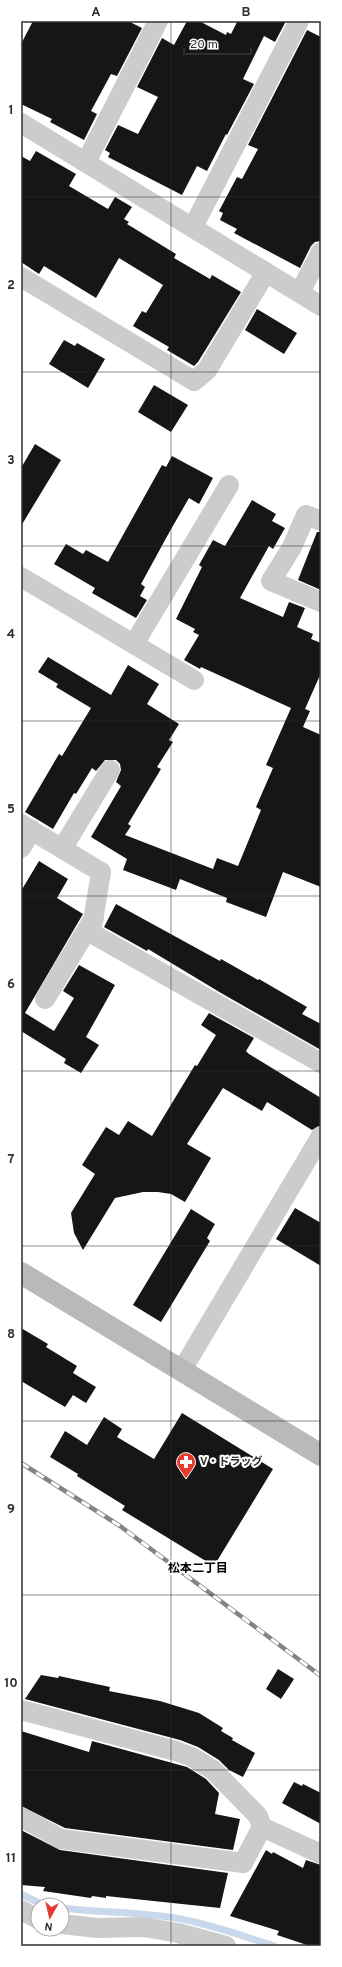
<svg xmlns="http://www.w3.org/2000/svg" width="342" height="1967" font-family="Overpass,'Noto Sans JP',sans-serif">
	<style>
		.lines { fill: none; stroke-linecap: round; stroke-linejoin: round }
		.stream { stroke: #c8d9ec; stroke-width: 7 }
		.building { fill: #161616 }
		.street { stroke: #ccc; stroke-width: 20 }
		.secondary { stroke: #b9b9b9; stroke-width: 22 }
		.rail-casing { stroke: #848484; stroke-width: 4.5 }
		.rail { stroke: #fff; stroke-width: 3; stroke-dasharray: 9; stroke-linecap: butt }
		.grid { fill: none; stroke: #2f2f2f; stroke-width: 1; stroke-opacity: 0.55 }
		.labels { text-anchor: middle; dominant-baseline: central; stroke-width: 4; stroke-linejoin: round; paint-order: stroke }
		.poi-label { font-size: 11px; font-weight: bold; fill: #2f2f2f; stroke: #fff; text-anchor: start }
		.neighbourhood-label { font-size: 12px; font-weight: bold; fill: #000; stroke: #fff }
		.neatline { fill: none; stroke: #2f2f2f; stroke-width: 1.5 }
		.grid-label { font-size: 13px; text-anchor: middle; font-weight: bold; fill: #2f2f2f }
	</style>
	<rect width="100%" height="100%" fill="#fff"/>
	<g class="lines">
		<!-- stream -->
		<path class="stream" d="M21 1894 43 1905
			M62 1908C99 1913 137 1911 175 1918 208 1923 242 1936 275 1946"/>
	</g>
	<!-- building -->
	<path class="building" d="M33 21H128L142 28 117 76 111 74 91 111 97 114 84 140 50 122 52 119 21 104V44Z
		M187 21H199L226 35 227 32 231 34 237 22 236 21H286L275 42 264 36 243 79 254 84 227 135 226 134 207 171 197 166 182 195 108 157 110 153 105 150 118 125 138 134 158 97 137 87 162 38 174 45Z
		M307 30 321 37V241L315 242 311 246 300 268 234 233 237 229 220 220 223 213 219 211 237 177 242 179 258 149 248 145Z
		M36 151 76 174 69 186 108 209 115 197 132 207 124 219 129 222 127 224 176 254 174 258 210 279 212 275 241 292 198 362 194 366 167 350 169 347 133 326 142 311 146 313 163 285 119 258 96 298 44 266 39 274 21 262V156L30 161Z
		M257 309 297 333 284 354 245 330Z
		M64 340 75 346 77 343 105 359 88 388 49 364Z
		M154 385 188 405 171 432 138 412Z
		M35 444 61 460 21 526V468Z
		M172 456 213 478 199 504 189 498 170 531 141 584 145 587 140 596 147 600 136 618 92 593 95 588 54 564 66 544 83 554 86 550 108 562 162 465 166 467Z
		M252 500 276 514 272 521 285 528 273 549 269 546 240 598 283 617 289 602 305 608 297 627 313 634 311 639 321 643V673L305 709 310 711 303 727 321 735V887L283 872 266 917 226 902 227 898 180 879 176 890 123 870 127 859 91 837 121 786 116 782 121 770 120 764 116 760H105L96 771 92 768 76 794 74 793 53 829 25 812 59 754 62 756 91 708 56 687 58 684 38 672 48 657 111 695 128 665 159 684 147 704 179 724 169 740 173 742 157 767 161 769 128 824 131 826 125 835 213 869 217 858 238 866 261 810 256 807 273 768 266 765 291 708 201 667 200 669 184 660 199 635 193 632 195 629 176 619 202 567 199 565 213 540 225 546Z
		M317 532H321V590L298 580Z
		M39 861 68 879 57 898 83 914 25 1013 54 1031 74 998 63 991 79 965 115 985 86 1037 99 1045 81 1073 64 1063 66 1059 21 1031V891Z
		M116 904 220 961 221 959 258 980 259 979 307 1007 302 1014 321 1024V1050L221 993 148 949 147 951 104 927Z
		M209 1013 254 1038 246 1051 249 1054 321 1098V1125L312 1130 267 1102 262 1111 223 1088 187 1144 211 1158 185 1202 171 1194 158 1192H143L115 1198 83 1250 74 1233 71 1213 95 1174 82 1165 106 1127 119 1135 128 1121 152 1136 195 1065 197 1066 216 1035 201 1025Z
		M295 1208 321 1223V1266L276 1239Z
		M191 1209 215 1224 207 1238 210 1241 161 1322 133 1305Z
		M21 1328 48 1344 46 1347 77 1366 73 1373 96 1387 86 1403 73 1395 65 1407 21 1381Z
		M182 1413 273 1469 214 1566 122 1510 125 1506 77 1476 78 1474 50 1457 65 1431 87 1445 104 1417 122 1429 117 1437 154 1459Z
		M278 1669 294 1679 281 1699 266 1689Z
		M41 1675 58 1678 59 1676 110 1687 109 1691 160 1701 199 1713 223 1728 221 1731 233 1738 232 1740 255 1753 243 1777 229 1770 219 1760 198 1747 180 1740 25 1699Z
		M21 1731 89 1752 92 1741 187 1767 206 1779 219 1793 215 1814 240 1819 233 1850 65 1828 21 1806Z
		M294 1782 302 1786 303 1784 321 1793V1824L282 1803Z
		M21 1830 60 1850 228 1873 220 1908 106 1896V1898L92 1896 91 1898 43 1891 45 1887 21 1885Z
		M266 1850 272 1854 273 1852 303 1868 306 1860 321 1865V1946H310L277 1935 279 1931 230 1916Z"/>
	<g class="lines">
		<!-- street -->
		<path class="street" d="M21 123 321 306
			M86 162 158 21
			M193 227 299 21
			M21 277 194 381 207 370 266 272
			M300 292 321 252
			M321 521 306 515 292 547 271 581 321 602
			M21 577 194 680
			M134 644 229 485
			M21 824 101 872 91 933 321 1063
			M21 848 32 830
			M62 849 110 770
			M45 999 94 918
			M182 1370 321 1136
			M21 1710 176 1751 192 1757 213 1770 258 1816 262 1827 321 1854
			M21 1817 61 1839 243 1863 262 1827
			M21 1910 38 1919
			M62 1924 97 1928 144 1927 178 1933 226 1946"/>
		<!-- secondary -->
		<path class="secondary" d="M21 1273 321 1455"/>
		<!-- rail casing -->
		<g class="rail-casing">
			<path id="rail" d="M21 1463 120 1526 321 1676"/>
		</g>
		<!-- rail -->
		<use href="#rail" class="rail"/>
	</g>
	<!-- grid -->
	<path class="grid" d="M171 21V1946M21 197H321M21 372H321M21 546H321M21 721H321M21 896H321M21 1071H321M21 1246H321M21 1421H321M21 1595H321M21 1770H321"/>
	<!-- icons -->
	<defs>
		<g id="pharmacy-pin" transform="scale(1)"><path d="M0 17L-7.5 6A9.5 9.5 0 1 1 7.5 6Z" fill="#e73b2f" stroke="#fff"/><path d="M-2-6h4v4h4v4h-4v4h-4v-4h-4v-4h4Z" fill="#fff"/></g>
	</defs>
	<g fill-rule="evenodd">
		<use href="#pharmacy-pin" x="186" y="1462"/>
	</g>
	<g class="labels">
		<!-- poi labels -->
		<g class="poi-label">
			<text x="200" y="1462">V・ドラッグ</text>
		</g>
		<!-- neighbourhood labels -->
		<g class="neighbourhood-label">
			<text x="198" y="1569">松本二丁目</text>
		</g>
	</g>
	<!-- border -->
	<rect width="342" height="1967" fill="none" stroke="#ffffff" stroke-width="44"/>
	<!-- north arrow -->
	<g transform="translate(50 1917) rotate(188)"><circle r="19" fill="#ffffff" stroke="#acacac"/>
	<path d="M0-3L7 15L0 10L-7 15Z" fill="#e73b2f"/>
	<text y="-6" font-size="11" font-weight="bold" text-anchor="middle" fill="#2f2f2f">N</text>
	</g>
	<!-- scale -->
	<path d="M184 48v6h67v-6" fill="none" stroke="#2f2f2f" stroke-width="2"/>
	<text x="190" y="48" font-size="12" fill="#2f2f2f" stroke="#ffffff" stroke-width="3" paint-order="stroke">20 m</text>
	<rect x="22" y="22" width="298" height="1923" class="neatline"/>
	<g class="grid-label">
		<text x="96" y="16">A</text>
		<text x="246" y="16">B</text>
		<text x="11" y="114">1</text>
		<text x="11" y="289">2</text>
		<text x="11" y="464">3</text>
		<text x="11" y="638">4</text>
		<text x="11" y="813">5</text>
		<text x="11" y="988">6</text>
		<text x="11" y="1163">7</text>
		<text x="11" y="1338">8</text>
		<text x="11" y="1513">9</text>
		<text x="11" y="1687">10</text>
		<text x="11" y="1862">11</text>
	</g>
</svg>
